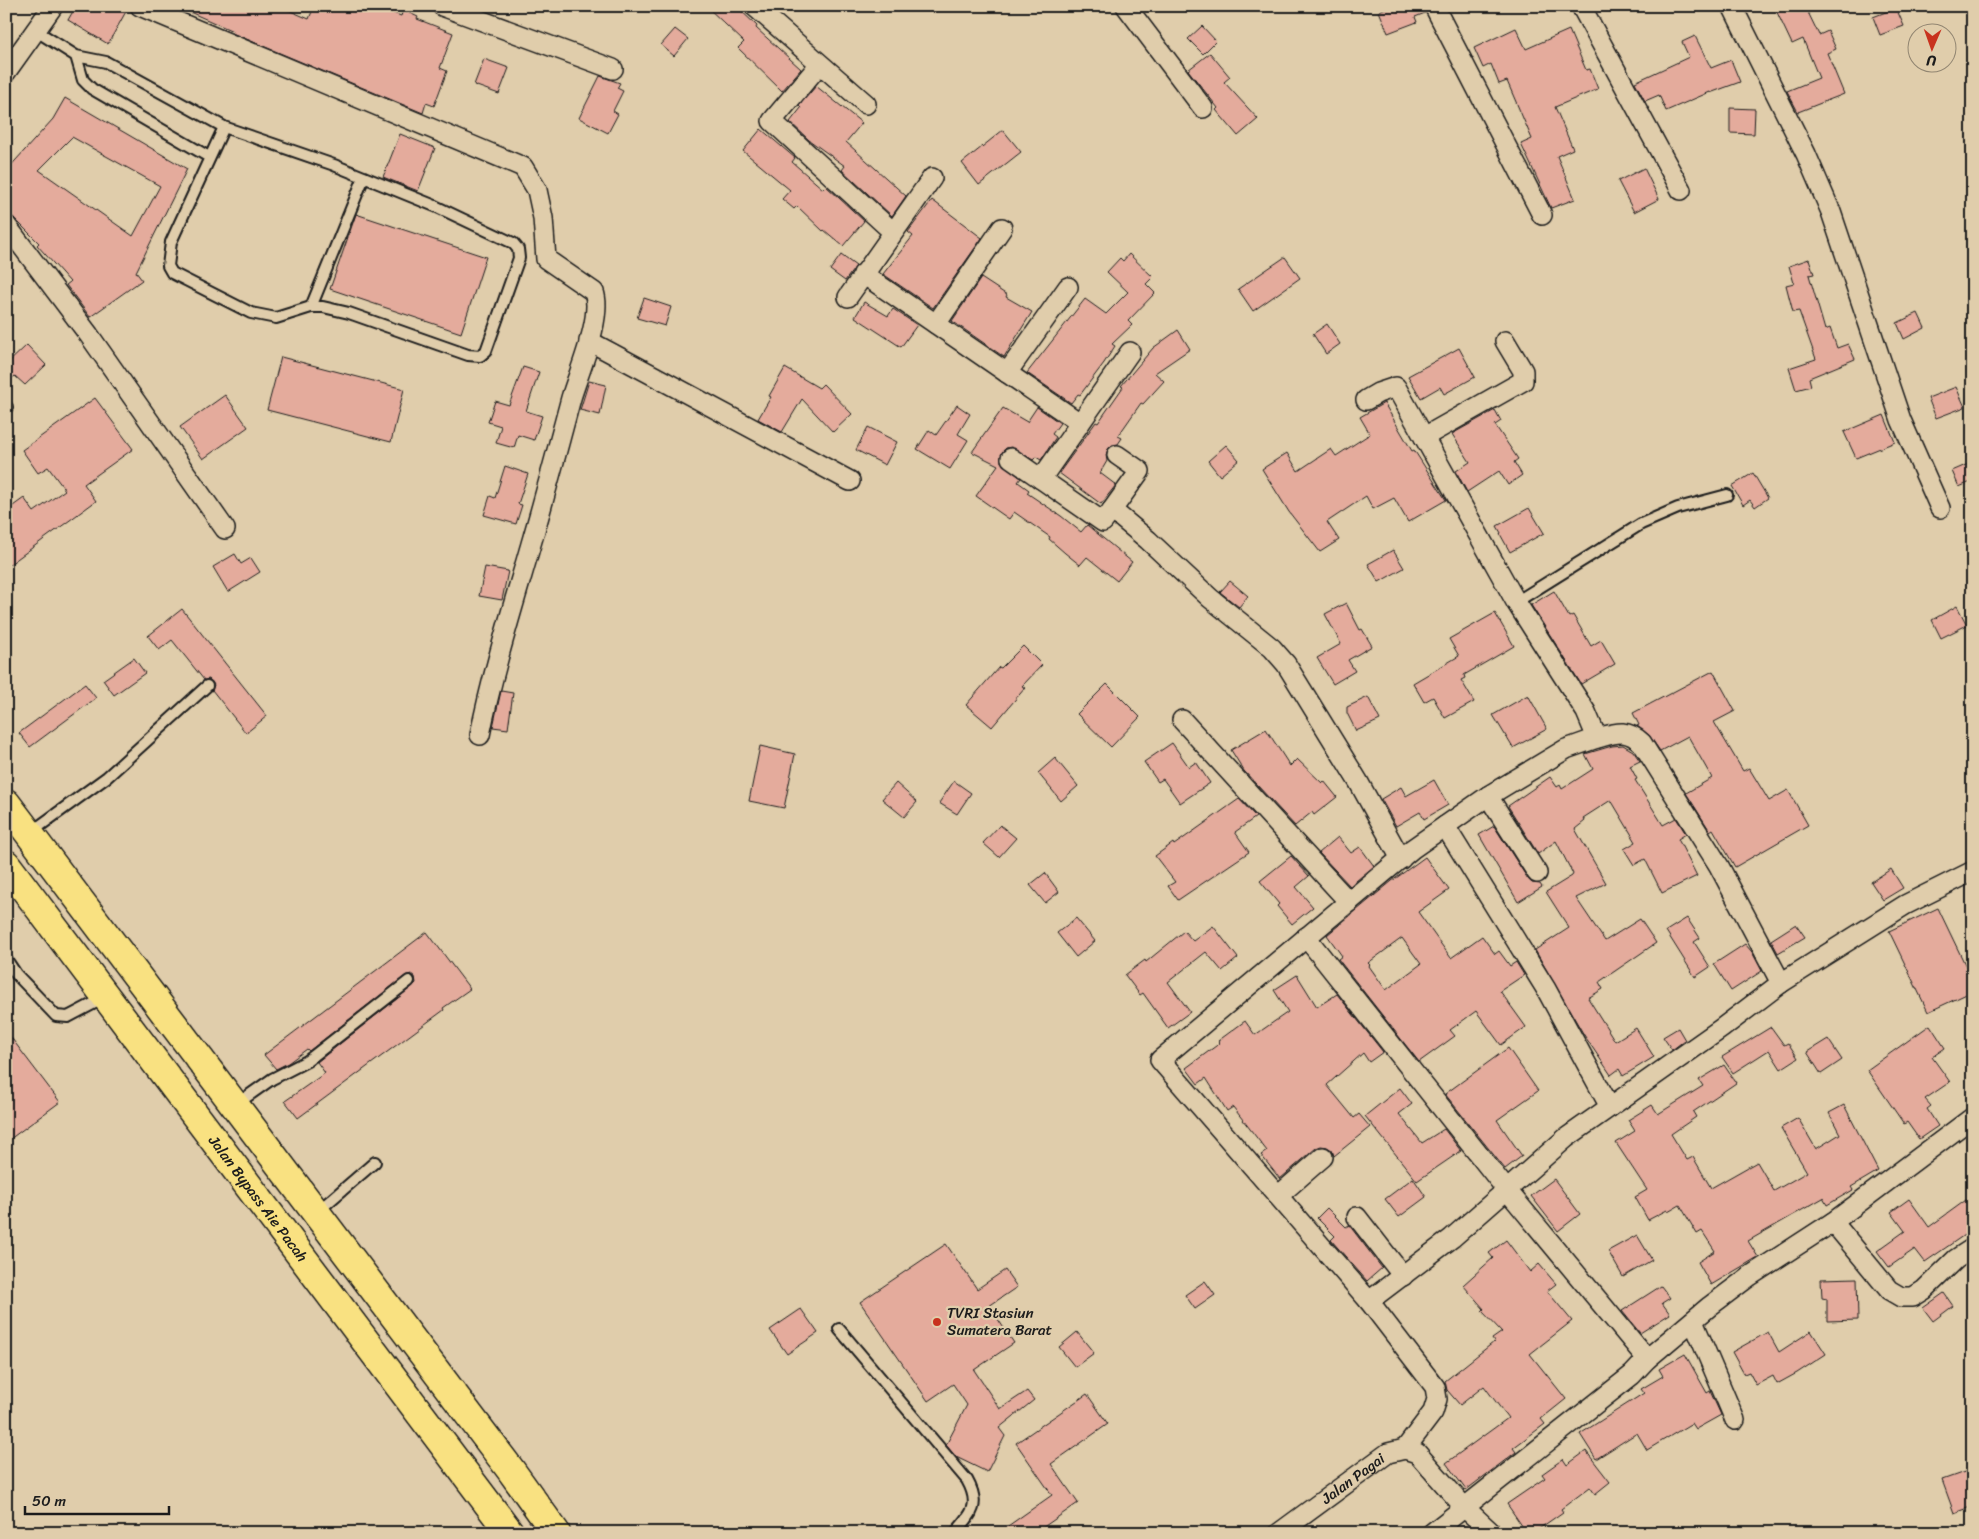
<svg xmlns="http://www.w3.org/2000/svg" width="1979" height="1539" font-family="Sriracha,sans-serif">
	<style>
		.building { fill: #e4ab9c; stroke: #1c1c1c; fill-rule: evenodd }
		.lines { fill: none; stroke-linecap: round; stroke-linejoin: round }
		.service-casing { stroke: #1c1c1c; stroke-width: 14 }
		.minor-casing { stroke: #1c1c1c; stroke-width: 22 }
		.trunk-casing { stroke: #1c1c1c; stroke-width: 31 }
		.service { stroke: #e0cdab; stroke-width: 10 }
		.minor { stroke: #e0cdab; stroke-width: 19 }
		.trunk { stroke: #f9e181; stroke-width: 28 }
		.poi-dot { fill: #c8321e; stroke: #e0cdab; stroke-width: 2 }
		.labels { text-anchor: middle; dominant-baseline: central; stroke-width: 4.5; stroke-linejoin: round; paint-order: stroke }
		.street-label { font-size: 15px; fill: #1c1c1c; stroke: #e0cdab }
		.poi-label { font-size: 15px; fill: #1c1c1c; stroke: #e0cdab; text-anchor: start }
	</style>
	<rect width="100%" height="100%" fill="#e0cdab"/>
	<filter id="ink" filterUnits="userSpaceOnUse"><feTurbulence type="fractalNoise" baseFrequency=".02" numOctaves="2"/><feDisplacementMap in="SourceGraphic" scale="10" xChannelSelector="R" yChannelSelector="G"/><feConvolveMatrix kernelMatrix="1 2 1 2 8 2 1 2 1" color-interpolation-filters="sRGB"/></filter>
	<g filter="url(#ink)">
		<!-- building -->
		<path class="building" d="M76 6H129L108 44 68 20Z
			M176 6H279L309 19 313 9 320 11 321 6H375L401 16 403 10 418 17 417 19 453 33 440 68 447 71 434 106 426 103 423 113 232 33 233 31Z
			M706 6H736L757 26 756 28 801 69 782 91 738 48 744 42Z
			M1391 6H1423L1425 13 1415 17 1417 22 1388 33 1379 11Z
			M1774 6H1805L1819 35 1828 31 1836 49 1827 53 1844 94 1798 112 1787 91 1819 78 1803 39 1792 44Z
			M1896 8 1904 26 1880 35 1873 17Z
			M1202 26 1216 41 1203 54 1188 39Z
			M1516 28 1526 49 1569 30 1586 70 1590 69 1598 89 1555 107 1573 149 1557 156 1575 199 1551 208 1521 144 1532 139 1507 81 1499 84 1491 64 1483 68 1474 48Z
			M675 29 688 39 674 56 661 45Z
			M1695 36 1711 68 1731 60 1740 82 1710 93V92L1666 111 1659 95 1645 101 1635 82 1689 57 1682 42Z
			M1210 53 1230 77 1224 82 1258 119 1238 136 1216 110 1218 108 1188 70Z
			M484 59 509 68 499 94 474 85Z
			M600 76 620 83 617 88 623 91 613 111 618 114 608 133 579 118Z
			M816 86 862 123 846 142 906 196 892 216 842 170 845 166 809 140 790 122 801 108 799 106Z
			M65 98 187 169 136 272 142 280 90 317 66 285 70 282 37 245 39 243 6 210V171L53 119ZM72 137 160 186 133 236 39 170Z
			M1730 108 1755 109 1754 134 1730 133Z
			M761 129 795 158 792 162 823 189 826 186 864 221 843 246 824 230 823 231 797 206 794 209 782 199 790 190 743 151Z
			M1003 130 1021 152 979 185 962 163Z
			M400 134 435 148 418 191 383 177Z
			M1644 168 1659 199 1634 212 1618 181Z
			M932 200 982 238 933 308 883 274 913 236 908 232Z
			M356 214 486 257 461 333 330 289Z
			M1129 254 1153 277 1146 284 1155 293 1128 321 1132 325 1112 344 1115 346 1104 363 1080 395 1078 394 1071 403 1027 373 1085 299 1106 314 1128 292 1107 272 1120 258 1123 261Z
			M841 255 856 266 845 281 830 270Z
			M1285 257 1300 278 1253 311 1238 289Z
			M1809 259 1814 274 1809 275 1825 330 1830 328 1837 348 1848 344 1855 359 1809 378 1811 386 1796 390 1789 368 1816 359 1799 311 1793 312 1786 285 1794 283 1789 266Z
			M981 278 1007 295 1006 297 1032 312 1004 357 952 321Z
			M644 298 671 307 665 326 637 318Z
			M864 302 888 316 893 309 917 325 901 347 855 317Z
			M1918 313 1925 328 1904 339 1897 323Z
			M1327 324 1340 344 1326 354 1313 334Z
			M1178 330 1190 349 1155 373 1164 381 1143 404 1141 403 1118 436 1122 438 1118 444 1112 445 1108 449 1106 455 1107 461 1100 473 1116 485 1101 504 1059 473 1096 422 1098 423 1123 387 1121 386 1153 348Z
			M27 345 46 365 25 385 15 376 6 382V365Z
			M1459 348 1475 377 1444 394 1440 387 1421 398 1408 376Z
			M281 357 404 389 391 442 267 410Z
			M523 367 539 372 526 411 542 416 534 440 518 435 514 448 496 443 501 426 488 422 495 401 509 405Z
			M785 368 819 388 823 384 852 414 833 432 802 399 782 432 758 419 771 397 769 396Z
			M589 381 606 385 600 415 580 410Z
			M1956 387 1965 407 1936 418 1928 398Z
			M225 395 248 427 203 459 180 427Z
			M95 398 133 449 84 484 96 501 6 567V511L24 498 34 512 65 490 48 467 38 473 22 450Z
			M1384 403 1412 451 1414 450 1446 500 1408 522 1394 498 1373 509 1366 496 1327 522 1339 540 1320 552 1289 512 1262 469 1287 453 1298 471 1331 449 1336 456 1370 434 1360 417Z
			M957 405 970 414 958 434 968 440 950 469 917 449 929 430 936 435Z
			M1037 407 1060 423 1052 434 1056 437 1041 460 1036 457 1033 460 1011 447 1006 448 1002 452 1001 462 1021 478 1018 482 1029 490 1027 493 1061 516 1081 532 1087 525 1132 562 1117 581 1087 557 1080 565 1065 553 1049 539 1050 537 1014 512 1009 519 976 496 998 465 972 452 1003 408 1027 422Z
			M1495 410 1501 421 1495 425 1518 459 1514 462 1522 475 1508 485 1499 471 1467 492 1456 471 1470 462 1452 434Z
			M1884 415 1895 442 1856 458 1844 432Z
			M868 427 897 442 885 465 856 450Z
			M1226 445 1239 460 1220 476 1208 461Z
			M1973 462V481L1959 487 1952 471Z
			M505 466 528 474 518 504 522 505 516 524 484 515 490 496 495 498Z
			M1753 473 1768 498 1755 507 1750 500 1743 505 1732 486Z
			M1529 508 1544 533 1510 552 1500 534 1501 533 1497 526Z
			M1393 550 1404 568 1379 582 1368 564Z
			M235 554 241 564 251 558 260 572 228 592 213 567Z
			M485 567 508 571 502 600 479 596Z
			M1230 581 1248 596 1239 607 1220 592Z
			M1554 591 1569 617 1573 615 1591 646 1601 640 1615 664 1581 684 1531 605Z
			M1346 603 1360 630 1362 629 1372 646 1348 660 1355 671 1333 684 1317 658 1341 644 1325 614Z
			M1957 606 1967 625 1941 638 1932 620Z
			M182 609 267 716 246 733 212 690 214 685 212 682 209 679 204 680 172 640 159 650 148 636Z
			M1495 613 1514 646 1464 675 1465 678 1461 680 1474 702 1445 718 1433 697 1424 702 1413 683 1459 656 1449 639Z
			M1023 646 1042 665 1022 686 1025 688 992 727 966 705 999 667 1001 668Z
			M134 658 145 673 114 695 103 680Z
			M1713 671 1735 711 1714 722 1743 771 1749 768 1769 801 1788 790 1808 825 1735 867 1713 829 1710 831 1686 793 1712 778 1688 736 1660 751 1649 735 1637 726 1639 725 1633 713Z
			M85 684 96 698 30 747 19 733Z
			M1107 684 1140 717 1111 747 1077 714Z
			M501 691 513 693 508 729 493 727Z
			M1528 695 1547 729 1513 748 1493 715Z
			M1368 697 1380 720 1356 731 1347 713V707Z
			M1266 729 1290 766 1297 759 1322 783 1324 781 1337 797 1314 815 1312 812 1295 826 1244 771 1231 750Z
			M1172 743 1189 767 1196 762 1210 783 1180 803 1163 779 1158 782 1144 762Z
			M1623 745 1633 751 1640 761 1630 766 1637 779 1635 780 1663 825 1676 818 1686 834 1678 839 1697 876 1662 893 1645 859 1634 865 1624 849 1636 842 1611 800 1583 818 1585 821 1575 829 1606 883 1576 898 1605 941 1640 919 1656 943 1599 982 1603 989 1588 998 1615 1041 1636 1028 1654 1057 1623 1076 1619 1069 1611 1075 1584 1035 1535 950 1569 928 1546 892 1572 876 1573 874 1556 841 1538 854 1508 806 1550 777 1557 787 1560 785 1562 789 1593 769 1585 754 1612 746Z
			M760 746 795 754 784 808 749 801Z
			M1055 758 1078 786 1061 801 1038 773Z
			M1434 780 1448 805 1424 819 1420 812 1396 826 1381 799 1401 787 1406 796Z
			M954 781 971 793 957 814 939 803Z
			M896 783 917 802 904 817 882 799Z
			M1239 799 1256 817 1235 832 1249 852 1178 900 1168 886 1175 882 1155 856 1173 843 1174 845Z
			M1000 825 1016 838 999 857 983 843Z
			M1494 826 1528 879 1532 883 1540 884 1542 887 1518 902 1479 835Z
			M1338 837 1351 853 1360 847 1374 866 1350 886 1319 853Z
			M1291 856 1309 876 1296 887 1313 907 1292 924 1277 906 1279 904 1260 881Z
			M1425 857 1449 890 1418 912 1451 958 1482 936 1495 954 1499 951 1510 966 1516 962 1524 975 1500 991 1526 1027 1501 1045 1476 1011 1450 1030 1455 1036 1419 1062 1338 959 1342 956 1327 935 1392 881ZM1402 938 1421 964 1386 990 1369 966 1370 965 1368 963Z
			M1891 869 1903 888 1883 900 1871 882Z
			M1045 873 1059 892 1045 903 1030 885Z
			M1938 908 1973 981V991L1928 1012 1889 931Z
			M1076 918 1095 941 1076 957 1057 933Z
			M1687 918 1700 938 1694 942 1710 967 1695 977 1666 931Z
			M1796 924 1805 937 1778 953 1771 940Z
			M1213 926 1238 958 1222 971 1206 952 1168 982 1190 1012 1168 1028 1143 993 1140 995 1125 975 1145 960 1146 962 1184 931 1193 941Z
			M427 932 470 989 443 1008 444 1010 298 1118 285 1101 325 1073 317 1062 413 986 416 983 415 977 411 974 405 976 309 1051 307 1049 288 1063 276 1069 264 1055Z
			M1745 944 1752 952 1762 971 1731 991 1714 964Z
			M1297 975 1317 1007 1337 994 1383 1052 1369 1062 1363 1053 1327 1085 1354 1118 1359 1114 1370 1127 1334 1156 1332 1150 1327 1147 1321 1146 1316 1148 1280 1179 1261 1155 1267 1151 1233 1107 1227 1111 1206 1078 1198 1084 1186 1068 1220 1043 1218 1041 1245 1021 1255 1035 1288 1012 1274 990Z
			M1930 1025 1945 1048 1932 1057 1950 1082 1925 1099 1931 1106 1927 1109 1938 1126 1919 1139 1907 1122 1904 1124 1867 1070Z
			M1771 1027 1784 1045 1788 1043 1798 1058 1781 1069 1769 1050 1733 1073 1722 1057Z
			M1678 1028 1685 1040 1672 1050 1663 1037Z
			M6 1031 60 1102 6 1142Z
			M1828 1039 1842 1060 1821 1074 1807 1052Z
			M1508 1048 1538 1091 1497 1120 1522 1156 1505 1169 1445 1094Z
			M1724 1065 1736 1083 1693 1112 1696 1117 1671 1134 1687 1160 1693 1157 1711 1188 1757 1162 1774 1191 1807 1172 1781 1128 1798 1118 1816 1149 1840 1134 1829 1113 1844 1105 1878 1171 1851 1187 1853 1190 1827 1205 1823 1198 1748 1241 1758 1257 1711 1285 1698 1262 1715 1251 1702 1231 1697 1234 1680 1205 1668 1212 1667 1210 1648 1220 1635 1197 1647 1190 1616 1143 1635 1131 1628 1120 1652 1105 1658 1114 1703 1086 1699 1080Z
			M1400 1088 1412 1104 1399 1114 1422 1143 1444 1129 1461 1151 1417 1181 1365 1116Z
			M1413 1178 1426 1197 1399 1217 1385 1199Z
			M1554 1179 1580 1214 1558 1231 1531 1196Z
			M1973 1195V1229L1925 1262 1915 1249 1889 1267 1877 1251 1905 1231 1891 1212 1909 1199 1929 1227Z
			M1327 1208 1346 1227 1349 1225 1382 1268 1367 1281 1331 1240 1335 1236 1317 1218Z
			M1637 1235 1652 1260 1623 1277 1608 1251Z
			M1506 1240 1530 1272 1539 1264 1556 1284 1547 1291 1572 1321 1530 1354 1566 1399 1541 1419 1545 1424 1513 1448 1516 1452 1466 1490 1446 1463 1508 1418 1484 1386 1460 1405 1447 1390 1445 1381 1494 1342 1492 1339 1502 1332 1482 1311 1484 1309 1463 1285 1493 1258 1489 1253Z
			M946 1244 977 1289 1005 1270 1017 1287 989 1306 1014 1343 974 1370 1000 1409 1027 1391 1034 1400 999 1428 1005 1436 987 1472 956 1457 946 1445 967 1405 953 1384 928 1401 860 1302Z
			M1857 1278 1858 1320 1827 1321V1299L1822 1298 1821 1279Z
			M1205 1281 1215 1295 1195 1309 1185 1295Z
			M1661 1286 1670 1298 1662 1303 1670 1314 1640 1333 1622 1311Z
			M1944 1293 1953 1306 1933 1321 1923 1308Z
			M801 1309 818 1333 787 1354 770 1330Z
			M1811 1331 1826 1354 1797 1373 1777 1384 1773 1376 1756 1385 1749 1372 1744 1374 1732 1352 1768 1332 1779 1352Z
			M1077 1332 1094 1353 1075 1367 1059 1347Z
			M1685 1354 1707 1393 1710 1391 1721 1415 1696 1429 1692 1423 1647 1450 1637 1433 1596 1459 1580 1434 1644 1393 1641 1389 1663 1376 1659 1369Z
			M1087 1394 1108 1424 1051 1464 1078 1503 1035 1533H998L1052 1495 1016 1443Z
			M1586 1451 1610 1482 1595 1494 1590 1487 1561 1509 1563 1512 1533 1533H1527L1507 1504 1545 1478 1542 1474 1563 1459 1567 1465Z
			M1973 1469V1506L1954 1513 1942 1480Z"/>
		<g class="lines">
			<!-- service casing -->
			<g class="service-casing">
				<path id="service" d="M35 30 76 56 106 62 224 127 334 165 435 206 513 243 518 249 519 258 486 351 480 356 468 355 349 313 323 307H311L276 318 251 313 172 273 168 266 171 242 224 127
					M76 56 83 80 92 89 209 157
					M311 307 364 177
					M6 408 7 407
					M1516 602 1641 524 1678 508 1727 495
					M30 833 107 777 207 686
					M6 963 8 962 16 974 56 1016 68 1017 106 997
					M235 1105 272 1079 307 1061 409 981
					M317 1212 375 1162
					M839 1329 967 1480C981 1505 972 1514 955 1533"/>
			</g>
			<!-- minor casing -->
			<g class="minor-casing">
				<g id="minor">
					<path d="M140 6 523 167 537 190 543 218 546 259 594 292C603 317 579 371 571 398 558 447 545 496 531 544 513 607 493 670 480 735"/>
					<path d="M442 6 613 69"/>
					<path d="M754 6 866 104"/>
					<path d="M1126 6 1203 108"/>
					<path d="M1434 6 1542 215"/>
					<path d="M1581 6 1681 190"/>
					<path d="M1732 6 1806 154 1831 212 1901 420 1940 508"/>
					<path d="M819 65 772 121 893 232"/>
					<path d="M6 72 53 6"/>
					<path d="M6 225 89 335 225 529"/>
					<path d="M863 274 1080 423"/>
					<path d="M848 297 932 178"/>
					<path d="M936 324 1002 228"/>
					<path d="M589 341 850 481"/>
					<path d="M1007 373 1068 287"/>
					<path d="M1366 400 1378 393 1396 387 1516 602 1586 712 1597 738 1566 749 1488 796 1412 849 1160 1060 1369 1301 1435 1387 1437 1399 1433 1412 1405 1449"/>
					<path d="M1424 437 1523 381V371L1505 341"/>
					<path d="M1011 458 1103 522 1112 510 1148 540 1210 598 1272 648 1286 664 1358 781 1401 859"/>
					<path d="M1041 479 1130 352"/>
					<path d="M1112 510 1140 471 1117 455"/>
					<path d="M1182 720 1349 902"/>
					<path d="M1597 738C1616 733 1626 728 1642 743L1719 866 1781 983"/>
					<path d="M1488 796 1537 873"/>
					<path d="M1445 826 1546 989 1610 1107"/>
					<path d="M1306 937 1506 1189 1647 1359"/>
					<path d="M1278 1196 1323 1157"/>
					<path d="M1357 1217 1403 1276"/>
					<path d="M1833 1222 1889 1290 1901 1297H1913L1924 1290 1956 1259 1973 1248"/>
					<path d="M1369 1301 1452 1238 1566 1138 1722 1028 1781 983 1905 905 1973 871"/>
					<path d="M1693 1321 1735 1420"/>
					<path id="s1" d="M1279 1533 1388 1453 1405 1449 1417 1453 1465 1508 1492 1533"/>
					<path d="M1432 1533 1632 1375 1647 1359 1710 1306 1750 1276 1833 1222 1973 1117"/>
				</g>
			</g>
			<!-- trunk casing -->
			<g class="trunk-casing">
				<g id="trunk">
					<path d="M6 803 510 1469 556 1533"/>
					<path id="s2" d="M6 864 510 1533"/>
				</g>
			</g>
			<!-- service -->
			<use href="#service" class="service"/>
			<!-- minor -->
			<use href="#minor" class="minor"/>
			<!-- trunk -->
			<use href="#trunk" class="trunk"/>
		</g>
	</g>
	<!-- markers -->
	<circle class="poi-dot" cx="937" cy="1322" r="5"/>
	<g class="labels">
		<!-- street labels -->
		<g class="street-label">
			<text stroke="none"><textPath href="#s2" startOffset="419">Jalan Bypass Aie Pacah</textPath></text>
			<text stroke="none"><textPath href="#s1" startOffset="92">Jalan Pagai</textPath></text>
		</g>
		<!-- poi labels -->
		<g class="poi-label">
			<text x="947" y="1313">TVRI Stasiun<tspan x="947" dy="17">Sumatera Barat</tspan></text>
		</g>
	</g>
	<!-- margin -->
	<rect width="1979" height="1539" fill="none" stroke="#e0cdab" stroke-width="25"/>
	<rect x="12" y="12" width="1954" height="1514" fill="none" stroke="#1c1c1c" stroke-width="2" filter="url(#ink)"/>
	<!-- north arrow -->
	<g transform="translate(1932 48) rotate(182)"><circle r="24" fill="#e0cdab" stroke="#928672"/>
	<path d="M0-4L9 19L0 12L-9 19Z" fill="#c8321e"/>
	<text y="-8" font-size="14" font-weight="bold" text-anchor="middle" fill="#1c1c1c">U</text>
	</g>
	<!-- scale -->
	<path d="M25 1506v8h144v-8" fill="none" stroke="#1c1c1c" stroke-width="2.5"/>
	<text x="32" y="1506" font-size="15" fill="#1c1c1c" stroke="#e0cdab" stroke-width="4" paint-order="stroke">50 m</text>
</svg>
